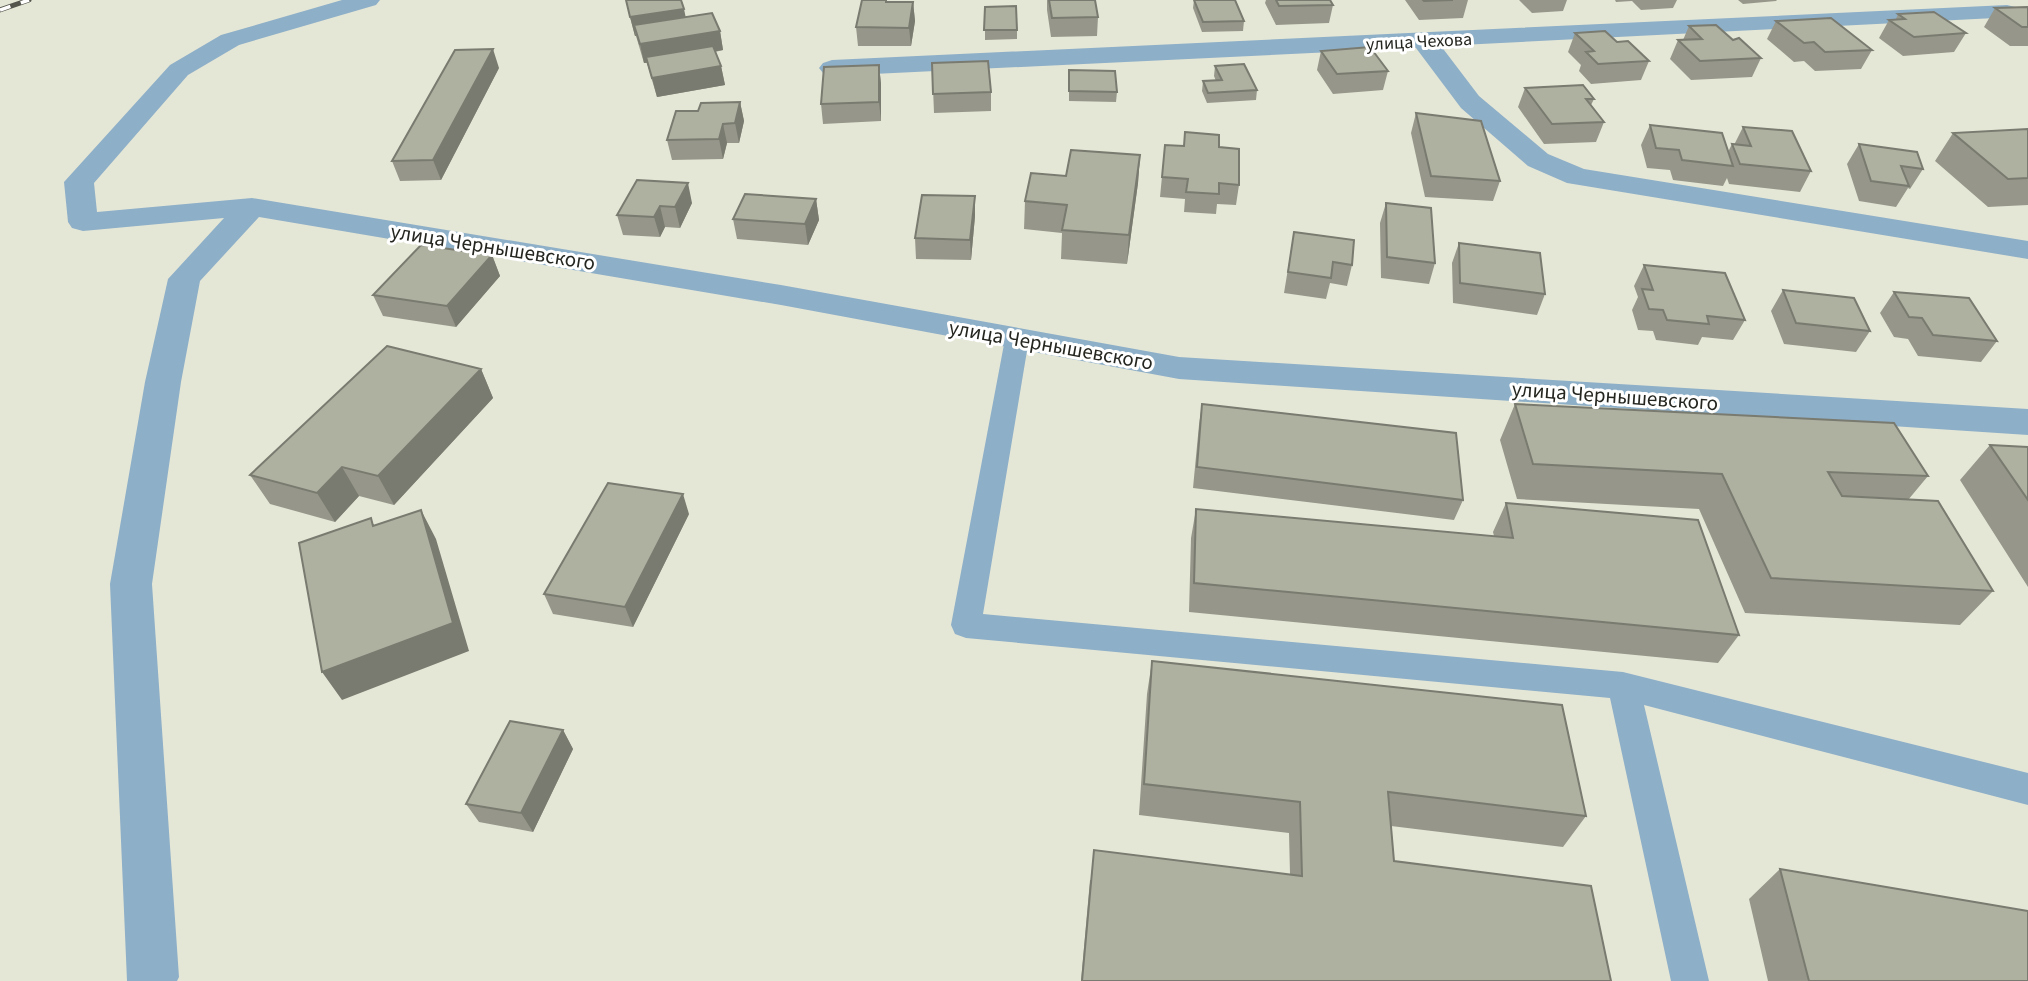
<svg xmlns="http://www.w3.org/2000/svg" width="2028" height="981" font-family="'Source Sans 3',sans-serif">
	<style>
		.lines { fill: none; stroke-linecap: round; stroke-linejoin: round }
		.lane { fill: #8eafc8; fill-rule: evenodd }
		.street { fill: #8eafc8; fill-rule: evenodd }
		.rail-casing { stroke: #54564d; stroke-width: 5 }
		.rail { stroke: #fff; stroke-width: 3.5; stroke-dasharray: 11; stroke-linecap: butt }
		.wall { fill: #96978a }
		.shaded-wall { fill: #7a7b70 }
		.building { fill: #aeb0a0; stroke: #7a7b70; stroke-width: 2 }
		.labels { text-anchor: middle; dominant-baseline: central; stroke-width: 6; stroke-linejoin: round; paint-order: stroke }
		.far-street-label { font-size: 18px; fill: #252620; stroke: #fff }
		.street-label { font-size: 21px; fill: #252620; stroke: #fff }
	</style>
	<rect width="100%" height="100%" fill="#e5e7d6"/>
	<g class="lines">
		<!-- lane -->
		<path class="lane" d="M1017 331 1026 333 1029 339 983 614 1623 672 2028 773V805L1644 705 1709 981H1671L1610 698 966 638 955 634 951 625 1005 339 1008 333Z"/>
		<!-- street -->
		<path class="street" d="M342 0H380L376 5 239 45 188 75 94 183 97 212 252 198 781 285 1179 357 2028 409V435L1179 379 781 305 259 217 200 281 181 382 152 584 179 977 177 981H127L110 584 145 382 168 279 224 218 83 231 72 228 68 222 64 182 170 65 221 35Z
			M2007 5 2015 7 2019 12 2015 17 1441 46 1479 96 1548 154 1584 169 2028 241V259L1567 183 1528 166 1461 108 1416 48 832 76 823 73 819 68 823 63 832 60Z"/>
		<!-- rail casing -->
		<g class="rail-casing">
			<path id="rail" d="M0 10 29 0"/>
		</g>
		<!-- rail -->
		<use href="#rail" class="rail"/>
	</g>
	<!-- wall -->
	<path class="wall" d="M862 0H887V2H913L915 21 911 46H858L856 27Z
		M1047 0H1095L1098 17 1097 36 1051 37 1047 10Z
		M1194 0H1235L1244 21 1243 31 1202 32 1193 8Z
		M1266 0H1330L1333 5 1329 23 1276 25 1265 3Z
		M1405 0H1468L1463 18 1419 20Z
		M1519 0H1567L1563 11 1532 13Z
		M1615 0H1677L1673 8 1641 10 1632 1 1616 2Z
		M1738 0H1777L1776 1 1743 4Z
		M985 7 1017 30V39L985 40Z
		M2028 7V46H2010L1984 27 1995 8Z
		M1898 14 1966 33 1954 52 1903 56 1879 38 1889 20 1896 19Z
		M630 17H686L720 31 723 50 715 52 721 66 725 85 657 97 647 63H644L636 36H635Z
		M1776 21 1872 50 1861 69 1815 71 1804 61 1794 62 1767 39Z
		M1689 26 1733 40 1761 58 1752 77 1691 80 1670 59 1678 40H1683Z
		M1575 33 1617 42 1649 61 1641 80 1591 84 1579 71 1581 65 1568 52Z
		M1321 51 1388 71 1383 90 1333 94 1317 70Z
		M932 63 991 92V111L934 113Z
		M879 65 881 84V121L823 124 821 104Z
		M1215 66 1257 90 1256 100 1207 103 1202 91 1203 81H1216L1214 76Z
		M499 68 441 180 400 181 392 161Z
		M1069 70 1117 92 1116 102 1069 101Z
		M1525 88 1594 99 1591 105 1604 122 1596 142 1544 144 1518 107Z
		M740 102 744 121 739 143H727L723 159 672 160 667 140 698 111Z
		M1416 113 1500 181 1493 201 1425 197 1411 133Z
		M1650 125 1728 152 1732 144 1734 145 1743 127 1811 171 1800 192 1729 184 1727 178 1723 186 1673 180 1670 170 1647 168 1641 145Z
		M2028 129V205L1988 207 1935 161 1953 133Z
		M1859 144 1923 169 1910 189 1908 188 1896 207 1859 201 1847 164Z
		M1165 145 1219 147 1239 185 1236 205 1217 204 1216 214 1184 212 1185 199 1160 197Z
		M1140 155 1138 183 1127 264 1061 259 1062 233 1024 229 1025 201 1066 176Z
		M637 180 692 203 680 228 665 227 660 237 623 235 617 215Z
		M816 199 819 220 808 245 737 239 733 219Z
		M1386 203 1435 263 1429 284 1381 278 1380 223Z
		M975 216 971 260 916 259 915 238Z
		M1294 232 1352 265 1347 286 1330 283 1326 299 1284 293Z
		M1459 243 1545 294 1537 315 1453 303 1452 263Z
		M492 255 500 276 456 327 383 316 373 295Z
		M1644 265 1745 320 1733 340 1702 337 1698 345 1656 340 1653 331 1638 330 1632 310 1638 297 1634 286Z
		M1783 290 1870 331 1856 352 1784 344 1771 311Z
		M1894 292 1997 341 1981 362 1918 356 1908 339 1894 337 1880 313Z
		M481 369 493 398 394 505 359 496 335 522 270 504 250 475Z
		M1202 404 1463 500 1454 520 1193 488 1199 425Z
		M1515 404 1928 476 1908 500 1993 591 1960 625 1745 613 1699 509 1517 499 1500 440Z
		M1990 445 2028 447V587L1960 480Z
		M1506 503 1739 635 1718 663 1189 612 1191 538 1196 509 1494 536 1493 532Z
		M689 514 633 627 553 614 544 594Z
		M1152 661 1586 816 1563 847 1391 826 1394 861 1611 981H1081L1090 880 1290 874 1289 833 1139 815 1147 694Z
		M563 730 573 749 533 832 479 822 466 804Z
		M1780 869 2028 981H1768L1749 899Z"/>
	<!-- shaded-wall -->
	<path class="shaded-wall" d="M913 2 915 21 911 46 909 28Z
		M684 9 688 28 634 25 636 36H635L630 17Z
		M720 31 723 50 644 63 640 44Z
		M493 49 499 68 441 180 433 160Z
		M879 65 881 84V121L879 102Z
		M721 66 725 85 657 97 652 78Z
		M740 102 744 121 739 143 735 123Z
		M723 124 727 143 723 159 719 139Z
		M1140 155 1138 183 1127 264 1129 235Z
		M688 183 692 203 680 228 675 207Z
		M975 196V216L971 260 970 240Z
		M816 199 819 220 808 245 805 224Z
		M660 206 665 227 660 237 654 217Z
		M492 255 500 276 456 327 447 306Z
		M481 369 493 398 394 505 378 476Z
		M342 467 359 496 335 522 317 493Z
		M683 494 689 514 633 627 625 607Z
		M421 510 436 539 469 651 342 700 322 672Z
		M563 730 573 749 533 832 521 813Z"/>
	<!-- building -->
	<path class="building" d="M626 0H681L684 9 630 17Z
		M862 0H886V2H913L909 28 856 27Z
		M1049 0H1095L1098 17 1052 18Z
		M1194 0H1235L1244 21 1203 22Z
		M1276 0H1330L1333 5 1279 6Z
		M1423 0H1453L1424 1Z
		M1016 6 1017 30H984L985 7Z
		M2028 7V27H2022L1995 8Z
		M1934 12 1966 33 1914 37 1889 20 1905 19 1898 14Z
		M712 13 720 31 640 44 634 25Z
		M1831 18 1872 50 1825 52 1814 42 1804 43 1776 21Z
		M1716 25 1733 40 1739 38 1761 58 1700 61 1678 40 1702 39 1689 26Z
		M1605 31 1617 42 1628 41 1649 61 1598 64 1586 52 1594 51 1575 33Z
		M713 46 721 66 652 78 646 57Z
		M1370 47 1388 71 1337 74 1321 51Z
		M493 49 433 160 392 161 455 50Z
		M988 61 991 92 933 94 932 63Z
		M1244 64 1257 90 1208 93 1203 81 1222 80 1215 66Z
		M879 65V102L821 104 824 67Z
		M1069 70 1115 71 1117 92 1069 91Z
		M1583 85 1594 99H1586L1604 122 1552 124 1525 88Z
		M740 102 735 123 723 124 719 139 667 140 676 111H698L701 103Z
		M1416 113 1481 121 1500 181 1431 176Z
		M1650 125 1722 133 1733 166 1682 160 1679 150 1656 148Z
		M1743 127 1792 131 1811 171 1740 164 1732 144 1751 146Z
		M2028 129V178L2008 179 1953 133Z
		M1185 132 1219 135V147L1239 149V185L1219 183V194L1186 192 1188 179 1162 177 1165 145 1184 146Z
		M1859 144 1917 152 1923 169 1901 166 1909 186 1871 181Z
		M1071 150 1140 155 1129 235 1062 230 1067 205 1025 201 1031 173 1066 176Z
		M637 180 688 183 675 207 660 206 654 217 617 215Z
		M745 194 816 199 805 224 733 219Z
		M922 195 975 196 970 240 915 238Z
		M1386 203 1431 208 1435 263 1387 257Z
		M1294 232 1354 240 1352 265 1333 262 1331 278 1288 272Z
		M1459 243 1540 253 1545 294 1460 283Z
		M421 245 492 255 447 306 373 295Z
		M1644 265 1725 273 1745 320 1707 316 1709 324 1667 320 1663 310 1649 309 1642 289 1653 290Z
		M1783 290 1854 298 1870 331 1796 323Z
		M1894 292 1969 298 1997 341 1933 335 1922 318 1909 317Z
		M387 346 481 369 378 476 342 467 317 493 250 475Z
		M1202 404 1456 433 1463 500 1197 467Z
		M1515 404 1894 423 1928 476 1828 472 1842 496 1938 501 1993 591 1771 578 1722 474 1533 464Z
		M1990 445 2028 447V500Z
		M608 483 683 494 625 607 544 594Z
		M1506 503 1698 520 1739 635 1194 583 1196 509 1513 538Z
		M421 510 453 623 322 672 299 543 371 518 373 526Z
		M1152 661 1562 705 1586 816 1388 792 1394 861 1591 886 1611 981H1082L1094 850 1302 876 1300 802 1144 784Z
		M510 721 563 730 521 813 466 804Z
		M1780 869 2028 911V981H1809Z"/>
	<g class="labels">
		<!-- far-street labels -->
		<g class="far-street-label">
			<text transform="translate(1419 42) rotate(-3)">улица Чехова</text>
		</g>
		<!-- street labels -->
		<g class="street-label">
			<text transform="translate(493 247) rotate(9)">улица Чернышевского</text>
			<text transform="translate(1051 345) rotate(10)">улица Чернышевского</text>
			<text transform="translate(1615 396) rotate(4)">улица Чернышевского</text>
		</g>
	</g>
</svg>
